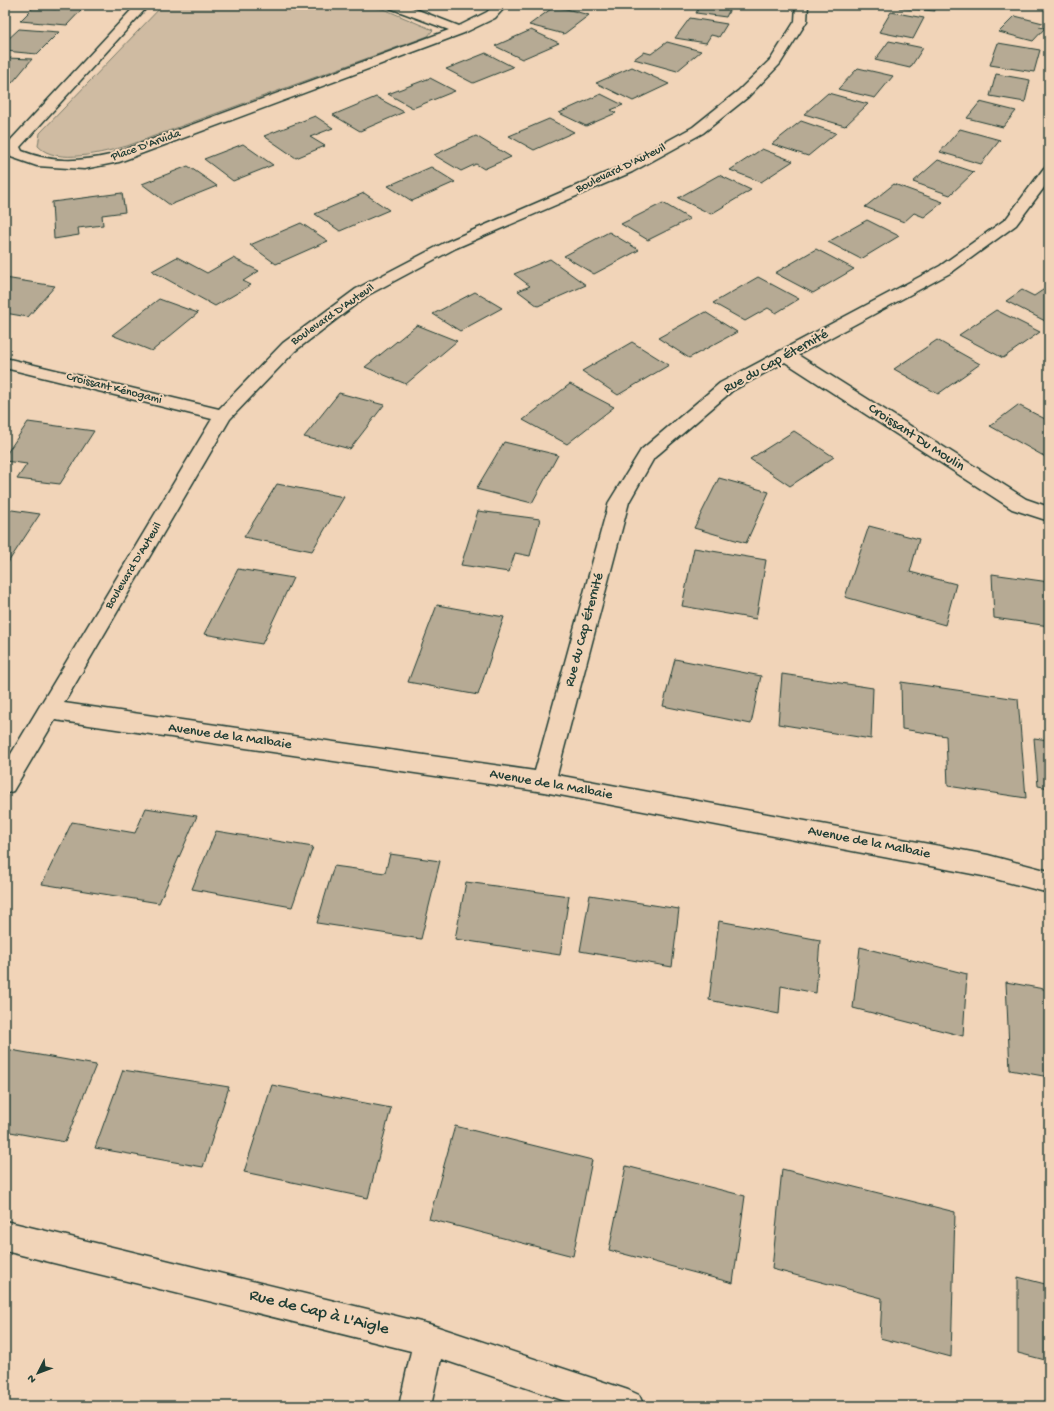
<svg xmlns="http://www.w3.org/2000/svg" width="1054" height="1411" font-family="'Gochi Hand',sans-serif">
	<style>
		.green { fill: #cfbba2; stroke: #777c6b }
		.building { fill: #b6aa94; stroke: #1f3d34 }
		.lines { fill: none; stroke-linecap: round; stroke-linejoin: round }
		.minor-casing { stroke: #1f3d34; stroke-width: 3 }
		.minor { fill: #f1d4b8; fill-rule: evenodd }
		.labels { text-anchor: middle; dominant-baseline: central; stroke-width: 4; stroke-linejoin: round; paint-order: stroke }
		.far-street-label { font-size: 12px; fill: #1f3d34; stroke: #f1d4b8 }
		.street-label { font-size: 14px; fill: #1f3d34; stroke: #f1d4b8 }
		.near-street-label { font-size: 17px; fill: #1f3d34; stroke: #f1d4b8 }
	</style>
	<rect width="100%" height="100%" fill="#f1d4b8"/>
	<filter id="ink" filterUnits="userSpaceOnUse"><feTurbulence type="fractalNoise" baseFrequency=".025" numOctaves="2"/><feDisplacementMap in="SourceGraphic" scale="8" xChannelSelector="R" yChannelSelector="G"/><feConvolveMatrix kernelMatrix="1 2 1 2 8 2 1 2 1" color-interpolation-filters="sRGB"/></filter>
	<g filter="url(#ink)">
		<!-- green -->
		<path class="green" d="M163 5H365L386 10 433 30 428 36 127 146C105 152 56 166 38 146L40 133Z"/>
		<!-- building -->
		<path class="building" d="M60 5H86L67 25 20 21 34 7 56 9Z
			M700 5H732L726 17 696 13Z
			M899 5H934L935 11 899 8Z
			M555 6 589 15 564 34 529 25Z
			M891 12 924 18 913 39 879 32Z
			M1015 16 1043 23 1039 27 1045 28 1033 41 999 32Z
			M690 18 727 24 719 37 711 35 706 43 675 38Z
			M19 29 59 32 37 54 5 51V42Z
			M531 30 559 43 522 59 495 46Z
			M889 41 923 48 910 68 875 60Z
			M667 42 701 51 677 71 634 59 644 52 651 54Z
			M998 43 1040 50 1034 72 990 65Z
			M486 53 513 67 473 83 446 69Z
			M6 58 32 59 12 83H5Z
			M632 67 669 84 633 101 596 83Z
			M858 68 893 76 875 98 838 89Z
			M996 74 1030 80 1025 102 990 96Z
			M430 78 455 91 413 108 388 94Z
			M828 93 868 104 845 126 804 114Z
			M601 94 623 105 611 110 616 113 586 126 559 113Z
			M376 97 404 112 360 131 333 115Z
			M980 102 1016 111 1003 127 967 118Z
			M315 116 333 128 310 137 325 146 296 158 264 136Z
			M549 119 574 132 534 150 509 136Z
			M801 121 836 133 808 156 772 144Z
			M960 129 1000 140 981 164 940 152Z
			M476 136 511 157 484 169 476 164 461 171 434 155Z
			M243 144 273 165 233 181 204 159Z
			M762 149 793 161 761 182 730 170Z
			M938 160 974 172 950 195 913 182Z
			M188 166 217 186 170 205 142 184Z
			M431 167 455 182 412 201 388 186Z
			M719 175 751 190 711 214 678 198Z
			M894 184 943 202 924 217 914 213 904 222 865 207Z
			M122 193 125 212 102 215 103 225 78 228 79 235 54 239 52 202Z
			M364 193 389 210 340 231 315 214Z
			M663 203 690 219 648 240 621 224Z
			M867 220 899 236 861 259 828 242Z
			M301 223 328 241 276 264 250 245Z
			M609 232 639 250 594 274 564 256Z
			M816 249 854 269 813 293 775 273Z
			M177 257 207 273 233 258 259 271 243 281 251 285 215 306 152 271Z
			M550 259 586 285 538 306 518 291 530 286 514 274Z
			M758 277 799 299 776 313 768 308 745 321 713 303Z
			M5 278 55 286 28 317 5 313Z
			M1046 288 1049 289V323L1006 301 1022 290 1034 296Z
			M475 292 502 308 460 331 433 314Z
			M159 299 198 313 152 351 112 335Z
			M996 310 1040 332 1003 358 959 335Z
			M705 312 737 332 689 358 658 338Z
			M417 325 457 341 406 384 365 367Z
			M937 340 980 364 938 394 894 369Z
			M632 342 669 365 618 395 582 371Z
			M570 384 614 407 567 444 523 420Z
			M339 393 384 405 350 449 304 437Z
			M1018 405 1049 421V459L990 426Z
			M28 422 94 431 60 484 17 479 27 464 5 461V456Z
			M794 431 834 457 790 486 750 459Z
			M504 442 558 455 532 503 476 489Z
			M719 478 769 492 746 543 694 528Z
			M277 484 344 497 312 551 244 537Z
			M5 509 40 514 5 567Z
			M478 511 540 519 530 556 515 553 509 572 461 565Z
			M869 526 919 539 910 572 956 584 945 625 845 597Z
			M694 548 766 560 756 619 682 606Z
			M238 569 293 578 262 644 204 634Z
			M992 574 1049 582V626L994 618Z
			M437 605 504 617 478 695 408 682Z
			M675 659 761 676 751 724 663 706Z
			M782 674 873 688 871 739 778 724Z
			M901 682 1018 699 1026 798 948 786 946 736 902 729Z
			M1034 738 1049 740V788L1038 786Z
			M146 808 197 816 159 903 42 884 72 822 135 833Z
			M216 831 313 847 292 907 192 889Z
			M390 854 440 861 421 939 317 923 334 866 385 873Z
			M466 882 569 896 560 955 455 939Z
			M590 895 679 909 672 967 580 951Z
			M719 921 820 940 816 993 781 986 779 1014 709 1000Z
			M860 947 967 974 963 1036 853 1008Z
			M1006 982 1049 990V1077L1010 1070Z
			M5 1049 96 1065 65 1142 5 1131Z
			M123 1070 229 1087 203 1167 95 1148Z
			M272 1085 391 1108 368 1198 244 1172Z
			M455 1126 592 1160 573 1256 429 1219Z
			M626 1166 745 1196 733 1283 609 1250Z
			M782 1169 955 1212 951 1357 880 1338 882 1298 772 1269Z
			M1018 1277 1049 1285V1361L1018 1353Z"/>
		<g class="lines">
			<!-- minor casing -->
			<g class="minor-casing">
				<path id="minor" d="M136 5H149L20 147 22 151C52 163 79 162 110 155L449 30 390 8 388 5H405L459 26 487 12 494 5H507L495 18 464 33 119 162 84 169 37 166 11 157 6 146 8 143Z
					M796 5H808L807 21 780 64 748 97 703 133 632 172 456 248 368 295 295 351 230 419 64 703 535 771 609 502 641 450 720 383 940 266 1006 219 1044 168 1049 167V181L1016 225 952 272 798 355 1026 499 1049 507V521L1012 509 785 362 732 391 654 458 629 502 557 775 988 855 1049 871V893L988 877 544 792 55 720 13 791 5 794V764L212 419 5 368V358L219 409 283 343 356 289 446 242 622 166 693 127 738 91 771 59 795 21Z
					M5 1221 429 1324 628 1390 639 1395 644 1406H580L441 1359 431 1406H399L411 1351 5 1251Z"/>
			</g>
			<!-- minor -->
			<use href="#minor" class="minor"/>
		</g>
	</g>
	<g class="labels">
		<!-- far-street labels -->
		<g class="far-street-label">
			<text transform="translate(146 146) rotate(-20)">Place D'Arvida</text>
			<text transform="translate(621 169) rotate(-26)">Boulevard D'Auteuil</text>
			<text transform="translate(333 315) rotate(-35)">Boulevard D'Auteuil</text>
			<text transform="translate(114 389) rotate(14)">Croissant Kénogami</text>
			<text transform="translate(134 566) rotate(-59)">Boulevard D'Auteuil</text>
		</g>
		<!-- street labels -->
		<g class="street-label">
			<text transform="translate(776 362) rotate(-29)">Rue du Cap Éternité</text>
			<text transform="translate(916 438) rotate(33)">Croissant Du Moulin</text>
			<text transform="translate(585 630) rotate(-75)">Rue du Cap Éternité</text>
			<text transform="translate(230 737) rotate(8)">Avenue de la Malbaie</text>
			<text transform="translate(551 785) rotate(10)">Avenue de la Malbaie</text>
			<text transform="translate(869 843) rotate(11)">Avenue de la Malbaie</text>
		</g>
		<!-- near-street labels -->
		<g class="near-street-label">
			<text transform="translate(319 1313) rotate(14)">Rue de Cap à L'Aigle</text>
		</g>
	</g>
	<!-- margin -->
	<rect width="1054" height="1411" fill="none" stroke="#f1d4b8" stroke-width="20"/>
	<rect x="10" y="10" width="1034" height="1391" fill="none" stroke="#1f3d34" stroke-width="1.5" filter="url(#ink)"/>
	<!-- north arrow -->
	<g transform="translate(38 1373) rotate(228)" stroke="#f1d4b8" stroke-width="3" paint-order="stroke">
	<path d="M0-3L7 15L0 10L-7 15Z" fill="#1f3d34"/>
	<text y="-6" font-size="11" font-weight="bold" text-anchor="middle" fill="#1f3d34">N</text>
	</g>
</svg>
